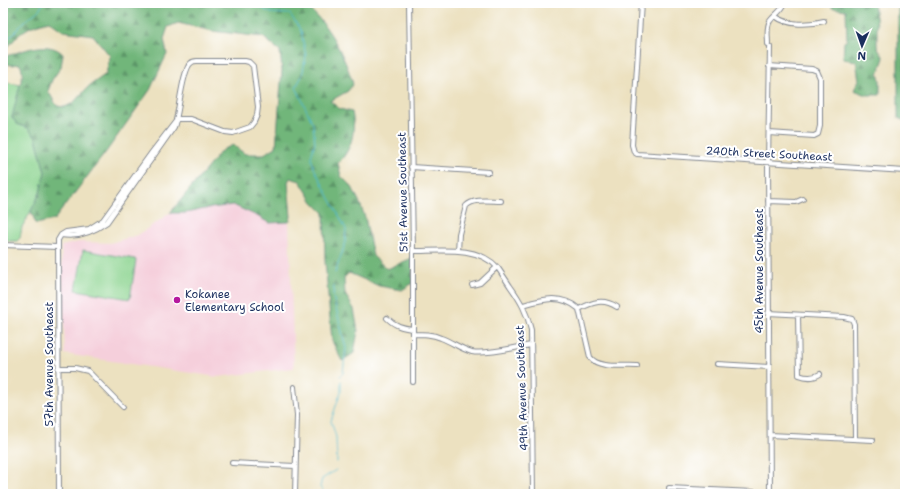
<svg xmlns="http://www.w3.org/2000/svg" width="908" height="497" font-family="'Shantell Sans',sans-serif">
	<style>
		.built { fill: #f5cfdb }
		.grass { fill: #8cd490; stroke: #548277 }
		.forest { fill: url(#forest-firs); stroke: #46726c }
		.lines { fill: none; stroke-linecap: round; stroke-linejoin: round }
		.stream { stroke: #50b9ce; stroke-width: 1 }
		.minor-casing { stroke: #84888f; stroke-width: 6 }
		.minor { stroke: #fff; stroke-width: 4 }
		.poi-dot { fill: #b5179e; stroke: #fff; stroke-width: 1.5 }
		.labels { text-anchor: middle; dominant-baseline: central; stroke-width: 4; stroke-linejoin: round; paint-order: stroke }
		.street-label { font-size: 11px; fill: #1b2f5e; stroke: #fff }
		.poi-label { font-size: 11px; fill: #1b2f5e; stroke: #fff; text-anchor: start }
	</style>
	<defs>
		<pattern id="forest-firs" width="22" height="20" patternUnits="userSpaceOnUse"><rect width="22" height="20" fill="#71b67a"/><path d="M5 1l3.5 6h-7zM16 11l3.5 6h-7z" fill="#5c9467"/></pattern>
	</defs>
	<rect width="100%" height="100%" fill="#fff"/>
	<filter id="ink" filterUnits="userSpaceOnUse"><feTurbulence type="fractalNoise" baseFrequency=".025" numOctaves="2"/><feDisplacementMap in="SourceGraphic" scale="8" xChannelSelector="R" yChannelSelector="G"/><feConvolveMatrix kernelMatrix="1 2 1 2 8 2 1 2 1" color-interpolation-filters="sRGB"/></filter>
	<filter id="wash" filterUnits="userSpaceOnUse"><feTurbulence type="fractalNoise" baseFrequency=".012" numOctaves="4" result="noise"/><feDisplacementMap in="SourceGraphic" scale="16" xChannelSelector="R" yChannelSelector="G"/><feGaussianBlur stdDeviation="0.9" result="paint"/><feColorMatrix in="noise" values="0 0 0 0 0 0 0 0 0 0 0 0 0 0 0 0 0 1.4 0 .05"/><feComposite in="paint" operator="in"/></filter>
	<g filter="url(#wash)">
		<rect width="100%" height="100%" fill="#ece1c0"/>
		<!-- built -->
		<path class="built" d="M233 205 257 216 269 223 289 222 294 368 217 377 65 354 61 246 79 242 110 243 138 235 170 213H186L204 209Z"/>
		<!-- grass -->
		<path class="grass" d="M3 82 21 85 12 117 17 124 28 128 36 138 45 172 40 193 31 211 22 227 20 238 17 241H7L3 234Z
			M83 250 135 259 136 260 130 299 76 290Z"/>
		<!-- forest -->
		<path class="forest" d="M3 3H303C328 23 344 54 353 84L348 91 330 101 340 109 352 112C356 130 352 150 338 163L341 176 352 187 359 201 365 217 373 256 387 269 412 258 413 283 402 290 379 286 349 273 344 278 345 294 354 309 358 331 354 353 342 361 332 341 325 261 324 213 313 202 300 181 290 178 288 182 291 217 289 222 269 223 257 216 233 205 204 209 186 213H170L222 150 233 145 245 154H264L276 147 282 70 280 51 263 37 212 31 178 23 168 27 164 39 167 54 150 90 106 152 54 220 36 224 31 211 40 193 45 172 36 138 28 128 17 124 12 117 23 73 20 64 12 65 5 64 6 56C23 51 48 39 63 54L61 67 52 80 48 91 57 106 65 107 73 103 89 86 106 74 110 56 93 35 63 31 49 21C25 27 22 31 6 49L3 50Z
			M832 3H874L877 25V46L884 58 878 74 880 80V95H867L854 90 859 80 856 61 843 59 844 42 847 40 846 10 832 8Z
			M898 3H905V121L898 118Z"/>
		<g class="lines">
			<!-- stream -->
			<path class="stream" d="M251 3 271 13 290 14 301 31 306 56 302 76 296 87 313 124 315 142 311 157 314 168 346 229 345 244 335 273
				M3 41C13 37 17 29 25 21 31 15 40 12 43 3
				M334 286 333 296 346 348 343 373 340 376
				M337 462 336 437 331 421 341 391V381
				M325 494 320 487 322 479 336 470"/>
		</g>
	</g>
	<g filter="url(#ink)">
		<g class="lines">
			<!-- minor casing -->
			<g class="minor-casing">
				<path id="minor" d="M409 3 413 251V382
					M641 3 632 145 634 152 637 154 905 171
					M775 16C788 26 809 25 824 21
					M768 44C768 36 766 27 770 21 775 14 782 11 785 3
					M770 47 768 163 770 494
					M769 133 814 136 818 134 820 126V78L817 71 812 69 769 66
					M411 167 489 172
					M768 201 796 202 803 199
					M61 235C78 238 93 232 107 222L174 127C179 115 182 69 191 63 192 62 195 61 197 61H245L249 62 253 66 258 107 257 115 254 122 250 127 233 133 225 132 191 119H177
					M3 245 57 247
					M413 251C440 251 478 245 498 268 502 274 506 280 510 286 520 300 527 312 531 330L533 494
					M458 251 459 234 466 206C474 198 490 201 501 201
					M472 285 480 283 497 267
					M523 305C544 299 561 294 579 309
					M579 309 590 357C598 369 624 365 637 366
					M579 309C593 302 603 298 617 307
					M768 313 844 317 852 319 854 324 855 439
					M798 315 799 375C807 378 814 378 820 374
					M387 318C395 326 403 328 413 329
					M413 334C423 334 432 334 441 338 452 342 461 349 472 352 487 355 516 347 531 345
					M717 364 769 367
					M58 368H75L88 371 123 407
					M294 387 297 415 295 494
					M770 435 873 440
					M232 463 295 466
					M669 488 798 494
					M59 494 58 240 61 235 66 232 89 229 103 220 152 152 176 121"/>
			</g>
			<!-- minor -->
			<use href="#minor" class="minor"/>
		</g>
	</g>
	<!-- markers -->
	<circle class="poi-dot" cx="177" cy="300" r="4"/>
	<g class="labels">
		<!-- street labels -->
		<g class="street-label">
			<text transform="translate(769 154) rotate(3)">240th Street Southeast</text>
			<text transform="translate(403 192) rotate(-91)">51st Avenue Southeast</text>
			<text transform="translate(759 271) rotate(-90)">45th Avenue Southeast</text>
			<text transform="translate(49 364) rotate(-90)">57th Avenue Southeast</text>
			<text transform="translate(522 388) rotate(-92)">49th Avenue Southeast</text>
		</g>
		<!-- poi labels -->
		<g class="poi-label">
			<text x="185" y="294">Kokanee<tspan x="185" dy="13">Elementary School</tspan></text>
		</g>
	</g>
	<!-- margin -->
	<rect width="908" height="497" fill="none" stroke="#fff" stroke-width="16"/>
	<!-- north arrow -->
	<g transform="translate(862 46) rotate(182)" stroke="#ffffff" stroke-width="3" paint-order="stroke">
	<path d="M0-3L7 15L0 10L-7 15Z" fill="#1b2f5e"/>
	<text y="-6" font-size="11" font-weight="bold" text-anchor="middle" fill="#1b2f5e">N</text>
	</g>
</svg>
